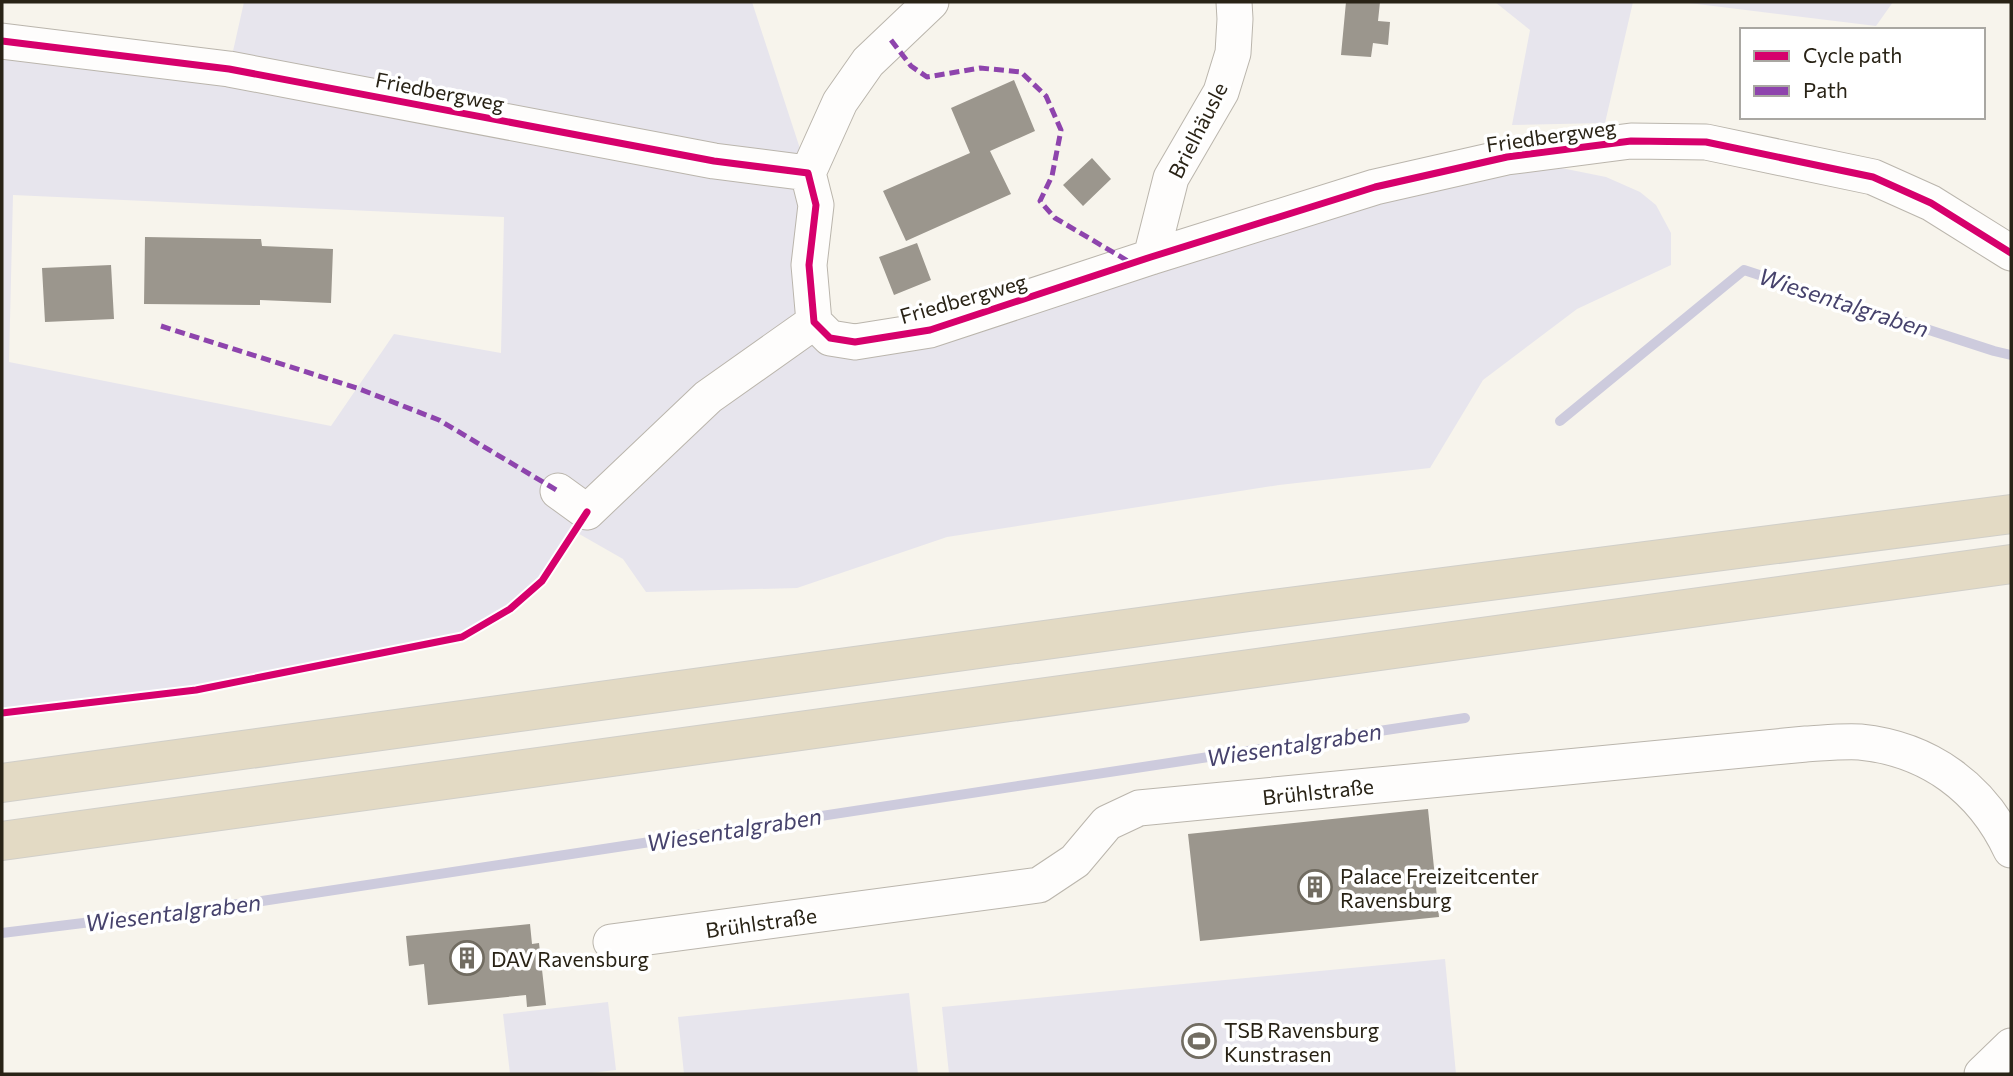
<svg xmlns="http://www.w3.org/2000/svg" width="2013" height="1076" font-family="Commissioner,sans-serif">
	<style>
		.green { fill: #e7e5ed; fill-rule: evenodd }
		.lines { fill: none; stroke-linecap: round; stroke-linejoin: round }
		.stream { stroke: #cdcbdd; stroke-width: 10 }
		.building { fill: #9b968d }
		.minor-casing { stroke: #bab5ac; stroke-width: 37 }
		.highway-casing { stroke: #d1cfc9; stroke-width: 40 }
		.minor { stroke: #fefdfc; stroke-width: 35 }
		.highway { stroke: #e3dac4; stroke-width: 38 }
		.quiet { stroke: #8e44ad; stroke-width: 5; stroke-dasharray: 10 5; stroke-linecap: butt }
		.cycleway-casing { stroke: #fff; stroke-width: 11 }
		.cycleway { stroke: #d6006c; stroke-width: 7 }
		.labels { text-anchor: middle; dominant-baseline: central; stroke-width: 7; stroke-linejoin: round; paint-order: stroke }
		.street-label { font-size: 21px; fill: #292316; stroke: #fff }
		.poi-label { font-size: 21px; fill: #292316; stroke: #fff; text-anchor: start }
		.water-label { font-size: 23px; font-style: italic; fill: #46426c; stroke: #fff }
	</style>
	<rect width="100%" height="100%" fill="#f7f4ec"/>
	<!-- green -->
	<path class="green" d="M244 2H752L808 173 814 322 855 342 1507 157 1606 177 1640 192 1656 205 1671 233V265L1577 309 1483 380 1430 468 1279 485 947 537 797 588 646 592 623 559 574 531 542 581 510 609 462 637 196 690 2 713V41L229 69ZM13 195 504 217 501 353 394 334 331 426 9 362Z
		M1495 2H1633L1605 123 1512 125 1530 30Z
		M1681 2H1893L1876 26Z
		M1445 959 1456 1074H949L942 1007Z
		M909 993 918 1074H684L678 1017Z
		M608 1002 616 1070 581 1074H510L503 1014Z"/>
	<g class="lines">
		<!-- stream -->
		<path class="stream" d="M1560 421 1744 270 1994 351 2011 355
			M2 933 262 901 1465 718"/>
	</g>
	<!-- building -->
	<path class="building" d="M1346 2H1380L1378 21 1390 22 1388 45 1373 43 1371 57 1341 55Z
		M1014 80 1035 131 990 151 1011 194 906 241 883 191 970 153 951 108Z
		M1092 158 1111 179 1083 206 1063 185Z
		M145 237 261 239 262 246 333 249 331 303 260 300V305L144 304Z
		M917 243 931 280 894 295 879 257Z
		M111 265 114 319 45 322 42 268Z
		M1428 809 1439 917 1200 941 1188 834Z
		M530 924 532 944 539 943 546 1005 527 1007 526 995 428 1005 424 964 409 966 406 936Z"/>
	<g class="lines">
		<!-- minor casing -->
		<g class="minor-casing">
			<path id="minor" d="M2 41 229 69 714 161 808 173 816 205 809 265 814 322 830 338 855 342 930 330 1151 257 1375 187 1507 157 1631 141 1706 142 1873 177 1931 203 2011 253
				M808 173 840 102 868 62 931 2
				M1151 257 1171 178 1221 92 1233 53 1235 19 1234 2
				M558 491 587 512 708 397 814 322
				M611 942 1039 885 1075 861 1107 823 1139 808 1806 744C1824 743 1843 741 1860 742 1929 749 1982 788 2011 850
				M1982 1074 2011 1046"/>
		</g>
		<!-- highway casing -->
		<g class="highway-casing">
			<path id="highway" d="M2 783 1249 612 2011 514
				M2 841 2011 564"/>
		</g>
		<!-- minor -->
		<use href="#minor" class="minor"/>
		<!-- highway -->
		<use href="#highway" class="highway"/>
		<!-- quiet -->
		<path class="quiet" d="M891 40 911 66 927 77 980 68 1021 72 1046 96 1061 130 1052 176 1040 201 1055 218 1133 264
			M161 326 357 388 439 420 558 491"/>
		<!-- cycleway casing -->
		<g class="cycleway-casing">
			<path id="cycleway" d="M2 41 229 69 714 161 808 173 816 205 809 265 814 322 830 338 855 342 930 330 1151 257 1375 187 1507 157 1631 141 1706 142 1873 177 1931 203 2011 253
				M2 713 196 690 462 637 510 609 542 581 587 512"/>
		</g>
		<!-- cycleway -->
		<use href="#cycleway" class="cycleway"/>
	</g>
	<!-- icons -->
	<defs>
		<g id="building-ring" transform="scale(1.75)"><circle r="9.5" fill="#fff" stroke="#716c61" stroke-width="1.5"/><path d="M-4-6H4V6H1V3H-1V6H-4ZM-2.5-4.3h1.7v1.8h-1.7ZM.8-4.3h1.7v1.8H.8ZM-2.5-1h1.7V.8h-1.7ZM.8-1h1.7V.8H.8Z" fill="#716c61"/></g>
		<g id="stadium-ring" transform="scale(1.75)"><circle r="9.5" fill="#fff" stroke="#716c61" stroke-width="1.5"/><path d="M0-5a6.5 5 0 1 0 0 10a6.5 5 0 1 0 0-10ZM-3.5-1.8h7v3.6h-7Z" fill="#716c61"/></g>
	</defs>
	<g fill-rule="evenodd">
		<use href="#building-ring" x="1315" y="887"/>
		<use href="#building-ring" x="467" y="958"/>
		<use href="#stadium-ring" x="1199" y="1041"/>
	</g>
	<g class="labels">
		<!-- street labels -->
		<g class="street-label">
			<text transform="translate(440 91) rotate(11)">Friedbergweg</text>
			<text transform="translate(1197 130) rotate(-63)">Brielhäusle</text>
			<text transform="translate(1551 135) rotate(-8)">Friedbergweg</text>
			<text transform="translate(963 298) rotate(-16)">Friedbergweg</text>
			<text transform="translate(1318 791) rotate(-6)">Brühlstraße</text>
			<text transform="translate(761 922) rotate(-8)">Brühlstraße</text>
		</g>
		<!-- poi labels -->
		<g class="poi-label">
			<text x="1340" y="875">Palace Freizeitcenter<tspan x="1340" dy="24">Ravensburg</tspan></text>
			<text x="491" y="958">DAV Ravensburg</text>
			<text x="1224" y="1029">TSB Ravensburg<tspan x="1224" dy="24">Kunstrasen</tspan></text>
		</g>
		<!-- water labels -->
		<g class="water-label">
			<text transform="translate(1844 302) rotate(18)">Wiesentalgraben</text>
			<text transform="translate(1294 744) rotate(-9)">Wiesentalgraben</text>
			<text transform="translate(734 829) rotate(-9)">Wiesentalgraben</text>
			<text transform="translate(173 912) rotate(-7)">Wiesentalgraben</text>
		</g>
	</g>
	<!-- border -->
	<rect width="2013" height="1076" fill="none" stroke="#292316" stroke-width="7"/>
	<!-- legend -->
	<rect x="1740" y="28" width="245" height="91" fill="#ffffff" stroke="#a9a7a2" stroke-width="2"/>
	<rect x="1754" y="51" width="35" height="10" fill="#d6006c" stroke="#a9a7a2" stroke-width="2"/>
	<text x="1803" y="63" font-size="21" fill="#292316">Cycle path</text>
	<rect x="1754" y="86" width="35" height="10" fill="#8e44ad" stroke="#a9a7a2" stroke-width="2"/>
	<text x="1803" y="98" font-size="21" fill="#292316">Path</text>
</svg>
